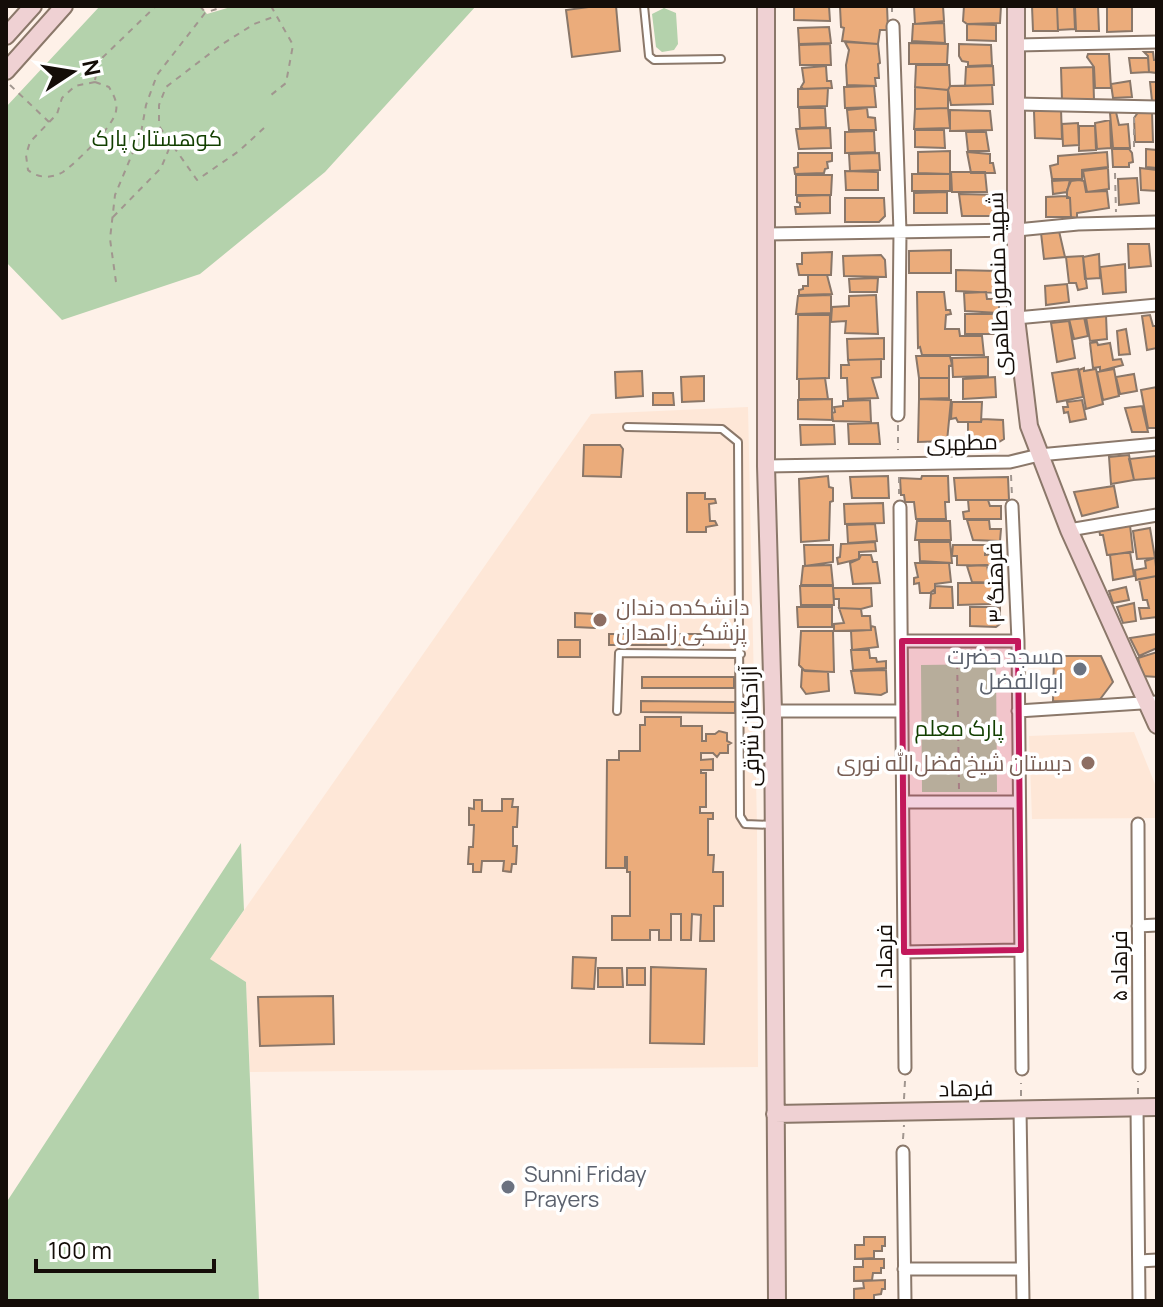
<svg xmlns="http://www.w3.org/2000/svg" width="1163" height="1307" font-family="Manrope,Cairo,sans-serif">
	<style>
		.built { fill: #fee7d7 }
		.green { fill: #b4d2ac }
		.building { fill: #ebac7b; stroke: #8a7769; stroke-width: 2 }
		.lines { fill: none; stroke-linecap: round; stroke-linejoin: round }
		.lane-casing { stroke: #8b786a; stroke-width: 10 }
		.street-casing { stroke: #8b786a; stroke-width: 15 }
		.secondary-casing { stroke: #8b786a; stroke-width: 20 }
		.path { stroke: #a1968f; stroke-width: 2; stroke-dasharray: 6 6; stroke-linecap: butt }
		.lane { stroke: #fff; stroke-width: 6 }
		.street { stroke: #fff; stroke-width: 11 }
		.secondary { stroke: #efd1d3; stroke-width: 16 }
		.marked { fill: #c2185b; fill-opacity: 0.2; stroke: #c2185b; stroke-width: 6; stroke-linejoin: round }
		.education-dot { fill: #8d6e63; stroke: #fff; stroke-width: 3 }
		.worship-dot { fill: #6b7280; stroke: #fff; stroke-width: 3 }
		.labels { text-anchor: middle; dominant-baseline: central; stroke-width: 7; stroke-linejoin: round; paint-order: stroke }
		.park-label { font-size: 22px; fill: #123f00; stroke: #fff }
		.street-label { font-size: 22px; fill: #140d08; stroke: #fff }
		.education-label { font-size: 22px; fill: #785e54; stroke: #fff; text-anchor: start }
		.worship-label { font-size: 22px; fill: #5b616d; stroke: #fff; text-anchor: end }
	</style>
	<rect width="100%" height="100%" fill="#fef1e8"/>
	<!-- built -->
	<path class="built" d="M748 407 757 825 758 1067 250 1072 246 982 210 959 591 414Z
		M1134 732 1157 789V818L1032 819 1029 736Z"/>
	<!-- green -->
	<path class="green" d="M100 6H201L207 14 234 6H476L325 172 200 274 62 320 6 262V107Z
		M664 8 676 13 678 44 674 50 662 52 656 47 652 14Z
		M996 664 997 792H922L921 665Z
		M241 843 244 910 210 959 246 982 259 1301H6V1203Z"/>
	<!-- building -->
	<path class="building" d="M596 6H616L620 51 572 57 566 10Z
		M794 6H829L830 21 794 20Z
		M887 6 888 30H880L878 44 842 41 844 28 841 27 840 7Z
		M914 6H943L944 21 915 24Z
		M964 6H1001L1000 23 967 24 963 21Z
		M1032 6H1057L1058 31H1033Z
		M1057 6H1074L1075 29 1058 30Z
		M1086 6H1098L1099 31H1076L1075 7Z
		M1107 6H1132V31L1107 32Z
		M944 23 945 43 912 41 913 24Z
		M967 24 996 25V41L967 40Z
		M829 27 831 43 799 44 798 28Z
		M845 42 878 44 880 63 878 64 879 78H875L876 86 847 85 846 65 849 50Z
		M909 43 948 44 947 64H909Z
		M830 44 831 65H800L799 45Z
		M959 44 991 45 992 65 968 66V62L962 61 959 56Z
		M1144 52H1153L1154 60H1157V73L1149 72 1148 56Z
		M1088 54H1109L1111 88H1095L1094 67 1087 57Z
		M1129 58H1148L1149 72 1131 73Z
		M916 65H949L950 86 948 90 915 87Z
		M826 66 827 81H831L832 88 803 89 801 87 804 82 802 68Z
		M993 66 994 85 965 86 966 67Z
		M1093 67 1094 100H1062L1061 68Z
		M1130 81 1132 97 1113 98 1111 84Z
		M1150 82H1157V101H1152Z
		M992 85 993 104 951 105 948 90 950 86Z
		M874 86 876 107 845 108 844 87Z
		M915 87 948 90V108L915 109Z
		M828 88 827 106 798 107V89Z
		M799 108H825L826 127 800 128Z
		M867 108 868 117 875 118 876 130H849L847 110Z
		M948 108 950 128 914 129 915 109Z
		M1037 109H1061L1062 139 1035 138 1034 112Z
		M950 110 990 111 992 130 950 131Z
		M1139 111 1152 112 1153 142H1135L1134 118Z
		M1116 112 1119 125 1128 124 1130 148H1113L1110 113Z
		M1110 120 1111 148 1097 149 1095 123Z
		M1078 123 1079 145 1063 146 1062 124Z
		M1079 126H1095L1096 150 1079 151Z
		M830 128 831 148 799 149 796 129Z
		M915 130H944L945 148 915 147Z
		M874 131 875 152 845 153V132Z
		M966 132H986L989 151H968Z
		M1112 149H1129L1132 153 1133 162 1129 163V167H1113Z
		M1146 149 1157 150V168L1146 167Z
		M950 151V174L918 173V152Z
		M967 152 990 154V163H993L995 173H971Z
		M1107 152 1108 167 1082 170V179H1052L1050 166 1058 164V156Z
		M798 153H832V161L827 162 828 168 825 169 824 173 795 174 794 168 798 167Z
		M879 153 880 170 850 171 849 154Z
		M1108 168 1109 189 1087 192 1083 171Z
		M1140 168 1157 170V191L1141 190Z
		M845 171 878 172V190H846Z
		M951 172H985L987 192H952Z
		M912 174H950V191H912Z
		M796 175H832L831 195H796Z
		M1137 178 1139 203 1119 205 1118 179Z
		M1070 180 1067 192 1053 194 1052 181Z
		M1079 180 1084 181 1086 192 1107 191 1109 208 1077 213V218L1071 217 1070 198H1067V190L1071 181Z
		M947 192V213H914V193Z
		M959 194 1001 195 1002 216H962Z
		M830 195V213L796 214 795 207H800V203L797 202V196Z
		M1066 196 1070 198 1071 217H1046V197Z
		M845 198H884L885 216 879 222H845Z
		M1059 231 1065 257 1044 259 1041 233Z
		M1128 244H1149L1151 266 1129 268Z
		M951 250V273H909V251Z
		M832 252 831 275H799L797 264H802V253Z
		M1099 254 1100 278 1085 279 1083 257Z
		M881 255 885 260 886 277 844 276 843 256Z
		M1083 256 1087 288 1078 290 1076 283H1069L1066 257Z
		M1125 264 1126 292 1103 294 1100 267Z
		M956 270 998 271 999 293 956 291Z
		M808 275H827L832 294 799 295V290L803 289V286H808Z
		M878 278 877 292H850L849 279Z
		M1067 284 1069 302 1046 305 1045 286Z
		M917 292H944L946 310H950L951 314 946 315 945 329H959L960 336H982L984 355H922L920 347 918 348Z
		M986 292 987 299H995V305H999V313L965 311 964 293Z
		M831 295V313L796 314 798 296Z
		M876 295 878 334 845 333 846 321 831 322 832 307 849 306V296Z
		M965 314H994V334H965Z
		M798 315H830L829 378 797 379Z
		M1106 315 1107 339 1090 341 1086 317Z
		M1150 315 1153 326H1157V348L1147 350 1142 316Z
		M1084 317 1088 336 1074 339 1069 319Z
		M1069 321 1075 358 1057 362 1051 323Z
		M1126 329 1130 354 1119 355 1117 331Z
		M884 338V359L848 360 847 339Z
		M1097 342 1098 345 1110 343 1113 360 1121 359 1123 365 1100 371V367L1093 368 1090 343Z
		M916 356H950L952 365 949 366V378H919Z
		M988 357V376L953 377 952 358Z
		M881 359V377L872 378 878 398 848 399 847 378H841V365H849L848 360Z
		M1084 368V371L1096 369 1103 404 1086 409 1079 370Z
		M1078 369 1083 397 1057 402 1052 373Z
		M1114 369 1119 396 1103 400 1097 372Z
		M642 371 643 396 616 398 615 372Z
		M1134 374 1137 391 1120 394 1116 377Z
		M704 376V401L682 402 681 377Z
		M995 377 996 397 963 399V379Z
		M825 378 828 399H799V379Z
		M919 378H949V398L919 399Z
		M1157 387V428H1148L1141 390Z
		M653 393H673L674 405H653Z
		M832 399V420L798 419V400Z
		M919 399 951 400 947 441 918 442Z
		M870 400 871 422 833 421 832 413 835 412 834 407 843 406V401Z
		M1082 400 1086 419 1070 422 1068 412 1064 413 1063 407H1068L1067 402Z
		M952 402H982L981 422H958L956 418 951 419Z
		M1142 406 1148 432H1132L1125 408Z
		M982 419 1003 420 1004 439 999 442 968 441V422H981Z
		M878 423 880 444H849L848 424Z
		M800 425H834L835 444 801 445Z
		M584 445H620L623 449 621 477 583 476Z
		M1129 455 1134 480 1111 484 1109 457Z
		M1156 456 1157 478 1134 480 1129 459Z
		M828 476 829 487 833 488V501L830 502 829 540 801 542 799 479Z
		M888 476 889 498H852L850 477Z
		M922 476H948L949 502H945L946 519H916L914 502H905L904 495H901L900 478 921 479Z
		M1008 477 1009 500H956L954 478Z
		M1114 486 1118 507 1082 516 1074 492Z
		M687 493H705V499H715L716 503 709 504 710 521H715L717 525 706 527V532H687Z
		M968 500H988L990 506H1001V519H964L963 512 969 511Z
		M883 503 884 523 845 524 844 504Z
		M967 520H989L990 529H1001L1000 541 973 540Z
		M917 521H950L951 540H915Z
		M875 524 877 541 848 543 847 525Z
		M1130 525 1133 552 1107 555 1103 535H1100L1099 529Z
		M1150 528 1155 558 1137 559 1133 531Z
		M875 542 876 551 859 552V559L838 564 837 558 840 557 841 544Z
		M919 542H950L952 563 920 561Z
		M804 545H833V562L805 566Z
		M953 545H985V555L1000 554 1001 566 957 565V556H952Z
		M1130 552 1134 576 1113 580 1110 555Z
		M861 555H871L873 562H877L880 583 853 584 850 563 859 559Z
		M1155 558 1157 576 1136 580 1135 570 1146 568 1145 561Z
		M915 563H949L951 582 935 584V589L930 593H920L919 583 914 584V578L918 577Z
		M831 565 833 585H801L803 566Z
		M987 565 988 571 1001 570 1002 583 972 582 967 566Z
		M1157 576V617L1141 619 1139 608H1149L1147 600H1143L1139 579Z
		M958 583H1000L1001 599H989L990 604 958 605Z
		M800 586H833L834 605H801Z
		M935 586 952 587 953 608H930L931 594 935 593Z
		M1126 587 1129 600 1113 603 1109 591Z
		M833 588H871L872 606 861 609 839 608V599H834Z
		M1134 603 1136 621 1123 623 1117 607Z
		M797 607H832V627H798Z
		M970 607H1000V624L996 627 970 626Z
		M839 608 861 609 862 616H870L871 630 834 631V624L844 623Z
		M575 613 596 614 595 628 575 627Z
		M871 626 875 627 878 647 852 650 851 631 871 630Z
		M801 631H833L834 672 805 671 799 665Z
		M609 634H703V645H609Z
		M1157 634V648L1139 656 1130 638Z
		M558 640H580V657H558Z
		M851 650H869L870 658H876L877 662 886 661V668L853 670Z
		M1157 652V677L1142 676 1138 658Z
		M1054 656H1101L1113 682 1098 702 1053 701Z
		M802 670 828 672 829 691 806 694 801 687Z
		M886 670 887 692 881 695 855 693 851 671Z
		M642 677H734V688H642Z
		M641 701 735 702V713L641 712Z
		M645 717H681V726H702V741H706V734H715L719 731 727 733V741L731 743 728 745V753H720L717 757 713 753H701V760L713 759V770H701V773H706V807H700V813H713V819H708V855H714L713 872H723V906H714V941H700L701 915 692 914 691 940H681V914H671V940H659V930H650V940H612V916H630V872H627V857H625V868H606L607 760H619V751H640V725H645Z
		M502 799H513L512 807H518L517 827H513V846H517L516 864H512L511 872 503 871 504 861H482L481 872H473V864H468L469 847H473L474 825H469V808L474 809V800H482V811H502Z
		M573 957 596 958 594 989 572 988Z
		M651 967 706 969 704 1044 650 1043Z
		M598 968H622L623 987H598Z
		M627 968H645V985H627Z
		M333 996 334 1044 260 1046 258 997Z
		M864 1237H885V1246H882V1251H874V1258L855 1259V1245H864Z
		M863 1259H884V1268H881V1273H873L872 1280 854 1281V1267H863Z
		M885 1280V1289H882L881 1294 874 1295V1301H854V1289L864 1288 863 1281Z"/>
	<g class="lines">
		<!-- lane casing -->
		<g class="lane-casing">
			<path id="lane" d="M644 6 649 56 654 60 721 59
				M627 427 722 429 738 442 740 816 745 824 774 825
				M617 711 619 653 741 654"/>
		</g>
		<!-- street casing -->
		<g class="street-casing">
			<path id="street" d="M893 26 900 232 898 415
				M1017 45 1157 42
				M1017 104 1157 107
				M767 234 1017 230 1078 224 1157 222
				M1016 318 1157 305
				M766 466 1010 462 1039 455 1157 444
				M1012 506 1018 641 1022 1069
				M900 507 905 1068
				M1069 530 1157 515
				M902 641H1018
				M773 711H902
				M1018 711 1157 702
				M903 802H1019
				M1138 824 1139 1068
				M1138 926 1157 925
				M904 952 1021 950
				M1137 1107 1139 1301
				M1020 1109 1023 1301
				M903 1152 905 1301
				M1139 1261 1157 1260
				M904 1269H1022"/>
		</g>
		<!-- secondary casing -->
		<g class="secondary-casing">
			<path id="secondary" d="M766 6V466L773 711 777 1301
				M1016 6V318L1029 426 1069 530 1157 725
				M6 36 33 6
				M6 71 64 6
				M775 1114 1157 1107"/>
		</g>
		<!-- path -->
		<path class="path" d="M200 6 205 12
			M271 6 293 45 286 83 271 95
			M892 6V13
			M95 80 99 61 156 6
			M95 82 109 87C113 94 118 102 116 111 114 126 76 163 63 172 51 179 37 178 28 170L26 155 30 142 57 114 62 98 75 86Z
			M10 85 49 122
			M264 128 239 151 197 180 159 126V105L166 87 221 45 254 24 276 16
			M1134 147V117
			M1115 173 1116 212
			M113 217 161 168 171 144
			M116 282 110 239 115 195 141 133 146 105 157 75 205 13 225 6
			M898 425V450
			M1011 475 1012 496
			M899 477V494
			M957 651 959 789
			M916 728 1005 729
			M1138 1094V1081
			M1021 1096V1083
			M904 1099 905 1081
			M903 1139 904 1125"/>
		<!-- lane -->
		<use href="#lane" class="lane"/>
		<!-- street -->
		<use href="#street" class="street"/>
		<!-- secondary -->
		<use href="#secondary" class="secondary"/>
	</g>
	<!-- marked area -->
	<path class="marked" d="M902 641H1018L1021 950 904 952Z"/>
	<!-- markers -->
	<g class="education-dot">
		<circle cx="600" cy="620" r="8"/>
		<circle cx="1088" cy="763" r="8"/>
	</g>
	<g class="worship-dot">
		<circle cx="1080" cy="669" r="8"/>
		<circle cx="508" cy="1187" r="8"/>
	</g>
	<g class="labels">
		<!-- park labels -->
		<g class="park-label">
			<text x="157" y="138">کوهستان پارک</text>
			<text x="959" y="728">پارک معلم</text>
		</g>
		<!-- street labels -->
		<g class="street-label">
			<text transform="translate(998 284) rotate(-92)">شهید منصور طاهری</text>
			<text transform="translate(962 442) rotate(-1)">مطهری</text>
			<text transform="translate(995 583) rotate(-92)">فرهنگ ۳</text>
			<text transform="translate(750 726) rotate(-91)">آزادگان شرقی</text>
			<text transform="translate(884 957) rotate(-90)">فرهاد ۱</text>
			<text transform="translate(1119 966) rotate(-90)">فرهاد ۵</text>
			<text transform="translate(966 1088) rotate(-1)">فرهاد</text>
		</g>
		<!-- education labels -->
		<g class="education-label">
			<text x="616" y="607">دانشکده دندان<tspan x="616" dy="25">پزشکی زاهدان</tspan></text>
			<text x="1072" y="763" text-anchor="end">دبستان شیخ فضل‌الله نوری</text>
		</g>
		<!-- worship labels -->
		<g class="worship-label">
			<text x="1064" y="656">مسجد حضرت<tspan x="1064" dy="25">ابوالفضل</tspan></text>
			<text x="524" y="1174" text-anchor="start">Sunni Friday<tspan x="524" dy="25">Prayers</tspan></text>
		</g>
	</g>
	<!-- border -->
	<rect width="1163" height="1307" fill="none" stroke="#140d08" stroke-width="16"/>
	<!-- north arrow -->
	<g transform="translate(72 72) rotate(78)" stroke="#ffffff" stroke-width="6" paint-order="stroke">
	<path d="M0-6L14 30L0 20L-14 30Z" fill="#140d08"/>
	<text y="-12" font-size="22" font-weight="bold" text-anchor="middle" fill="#140d08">N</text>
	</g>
	<!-- scale -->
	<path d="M36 1259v12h178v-12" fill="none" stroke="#140d08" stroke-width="4"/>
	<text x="48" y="1259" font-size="24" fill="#140d08" stroke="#ffffff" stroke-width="6" paint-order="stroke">100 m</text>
</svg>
